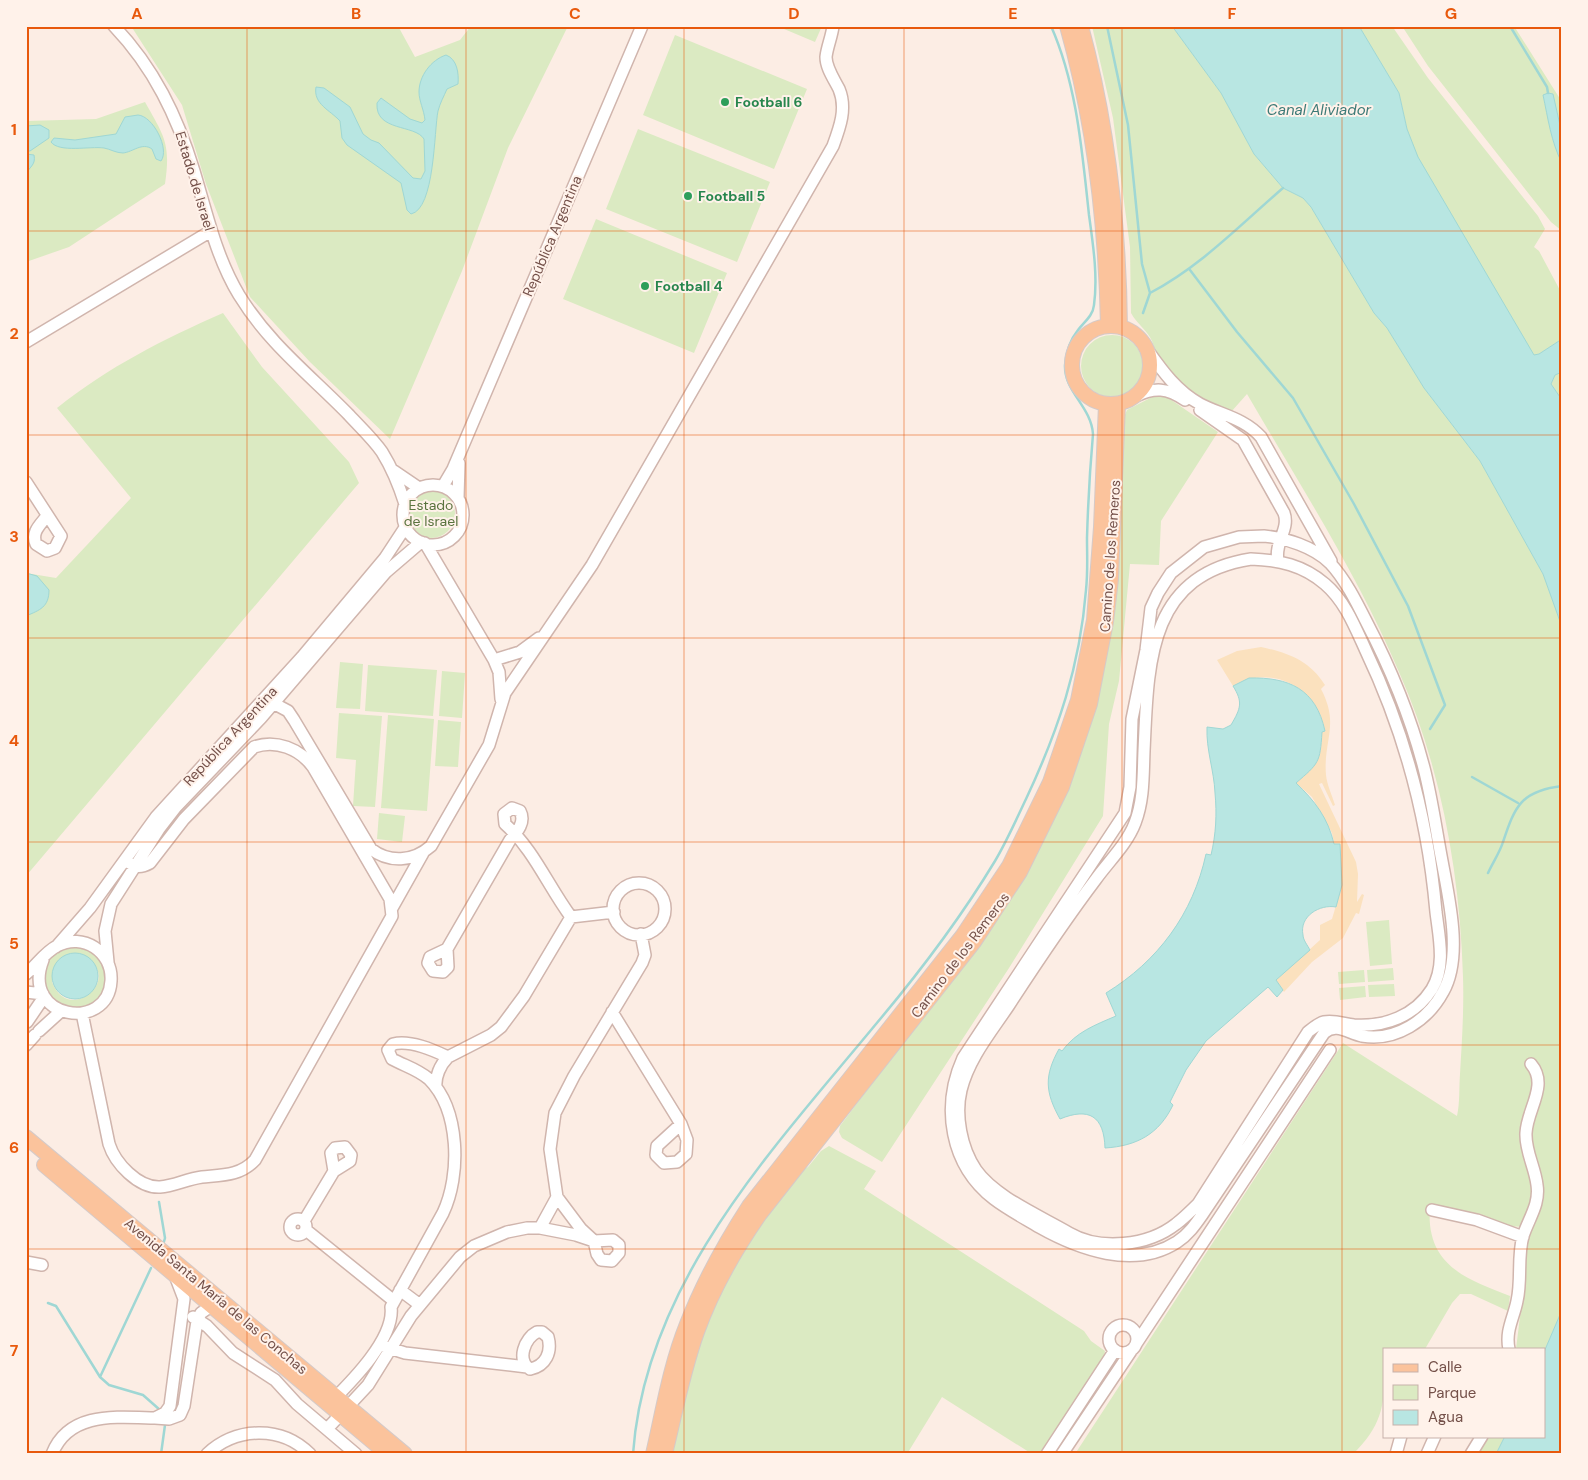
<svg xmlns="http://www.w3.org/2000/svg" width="1588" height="1480" font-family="'DM Sans',sans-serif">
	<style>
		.green { fill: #dbeac2; fill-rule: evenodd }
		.sand { fill: #fbe1be }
		.water { fill: #b8e6e2; stroke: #9fd7d4 }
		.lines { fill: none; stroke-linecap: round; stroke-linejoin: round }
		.stream { stroke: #9fd7d4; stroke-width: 2.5 }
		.minor-casing { stroke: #d0b5ad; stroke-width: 14 }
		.major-casing { stroke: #d5cac8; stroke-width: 16 }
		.minor { stroke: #fff; stroke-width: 11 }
		.major { stroke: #fbc39c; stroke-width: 14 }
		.grid { fill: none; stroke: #e8590c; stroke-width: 1; stroke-opacity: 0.55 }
		.leisure-dot { fill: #2e9e5b; stroke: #fff2ea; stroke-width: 2 }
		.labels { text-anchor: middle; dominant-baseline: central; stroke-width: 4; stroke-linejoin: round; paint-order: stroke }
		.leisure-label { font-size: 14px; font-weight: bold; fill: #27864d; stroke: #fff2ea; text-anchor: start }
		.street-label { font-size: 14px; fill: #745049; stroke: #fff2ea }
		.park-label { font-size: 14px; fill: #5a743f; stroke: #fff2ea }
		.water-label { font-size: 15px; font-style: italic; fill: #3d7a77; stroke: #fff2ea }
		.neatline { fill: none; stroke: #e8590c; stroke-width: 2 }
		.grid-label { font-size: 16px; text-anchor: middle; font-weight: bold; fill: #e8590c }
	</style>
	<rect width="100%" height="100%" fill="#fcede4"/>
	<!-- green -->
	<path class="green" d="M131 26H398L415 57 460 40 471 26H568L508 148 462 271 390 439 310 362 250 297 206 184 182 105Z
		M777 26H822L815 42Z
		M1092 26H1172L1221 93 1254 154 1283 188 1303 198 1311 207 1374 313 1387 328 1424 388 1480 461 1543 574 1562 627V1310L1544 1352V1349H1516L1526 1268V1232L1524 1227 1508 1226 1430 1205C1425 1264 1463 1278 1510 1296L1508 1311 1471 1294H1460L1452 1303 1425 1349H1384C1384 1395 1389 1419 1353 1454H1075L1343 1043 1457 1116C1460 1103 1459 1087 1460 1074 1462 1041 1464 1009 1463 977 1460 873 1441 767 1399 672 1358 575 1300 485 1247 394L1231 412C1200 401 1175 384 1158 356 1155 351 1154 346 1152 341 1147 330 1137 324 1131 313L1130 247 1113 118Z
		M1359 26H1392L1428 78 1538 216 1545 229 1534 247 1539 251 1562 294V339L1539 354 1534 356 1516 328 1417 157 1407 129 1399 93Z
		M1402 26H1514L1562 102V134L1557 111 1543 95 1554 144 1562 163V231L1551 222 1428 66Z
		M675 35 807 89 774 169 643 115Z
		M145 102C164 136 171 143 165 184L69 247 26 262V121L96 119Z
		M638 129 770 182 737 262 606 209Z
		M596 219 727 273 694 353 563 299Z
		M223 313 262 367 349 462 359 483 26 876V573L56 578 131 498 57 408C110 366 162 340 223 313Z
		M1081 366a31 31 0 1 1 62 0a31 31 0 1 1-62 0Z
		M1562 372V400L1551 384 1555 375Z
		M1156 395 1167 397 1218 432 1161 521 1159 565 1130 564 1119 681 1109 724 1103 816 1009 968 882 1162 842 1138 839 1132 840 1126 1009 901 1045 838 1070 779 1088 729 1124 417 1127 410Z
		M407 514a24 24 0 1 1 48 0a24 24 0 1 1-48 0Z
		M340 662 363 664 360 709 336 708Z
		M368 665 437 670 433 716 365 711Z
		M442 671 465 673 462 718 439 716Z
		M339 713 382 716 375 807 353 806 356 760 336 758Z
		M388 715 434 719 427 811 381 808Z
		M438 720 461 722 458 767 435 766Z
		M379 813 405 816 402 842 377 839Z
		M1389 920 1392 964 1370 966 1366 922Z
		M72 945C77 946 86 946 91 949 130 974 90 1031 53 1001 49 997 46 989 43 985 48 959 47 954 72 945ZM73 953C80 953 84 956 90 961 119 982 68 1024 52 982L66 955Z
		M1393 968 1394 980 1368 982 1367 970Z
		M1364 970 1365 982 1339 984 1338 972Z
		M1394 984 1395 996 1369 997 1368 985Z
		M1365 986 1366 997 1340 1000 1339 988Z
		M829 1146 876 1171 864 1189 1084 1331 1091 1341 1105 1351 1104 1357 1039 1454H1032L942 1397 907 1454H672L694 1356 711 1310 734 1265 759 1224 799 1172 808 1167 821 1151Z
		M1487 1436H1505L1496 1454H1476Z"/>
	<!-- sand -->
	<path class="sand" d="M1261 647C1288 653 1309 660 1325 685L1321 689C1340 725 1323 740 1326 775 1327 785 1332 795 1335 805L1333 806 1322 783 1319 784 1356 862 1358 874 1357 902 1362 894 1364 895 1359 914 1356 913 1343 938 1312 962 1284 992 1276 980 1320 940V925L1332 919 1342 885 1332 833 1312 797 1296 783C1317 765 1321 760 1322 732L1325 731C1316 688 1273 663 1233 686L1217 660 1237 651Z"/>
	<!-- water -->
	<path class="water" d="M1172 26H1359L1399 93 1407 129 1418 157 1534 355 1539 354 1562 339V372L1555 375 1551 384 1562 400V627L1543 574 1480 461 1424 388 1387 328 1374 313 1311 207 1303 198 1283 188 1254 154 1221 93Z
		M446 55C457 59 459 73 458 84L447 89C444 96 440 103 438 111 434 130 435 209 411 214L407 210 401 183 347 145 342 138 340 121C330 110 313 104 316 87L324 88 350 107 363 134 371 140 379 143 413 178 421 179 425 171 424 139C415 124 375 132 377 103L381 98 410 119 422 123 425 120C424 110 419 101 419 92 419 76 431 60 446 55Z
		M1548 93 1553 94 1562 134V163C1551 142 1548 118 1543 95Z
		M138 115C153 116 170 149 161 161L156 159 152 149C142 142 133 152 123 153 116 153 110 149 104 148 90 146 59 153 51 142L54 138 75 140 116 134 125 117Z
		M40 125 49 130V138L30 151H26V126Z
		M26 154 34 155C36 165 30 166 26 174Z
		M26 573 37 576 49 590C49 607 40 610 26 616Z
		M1249 678C1289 677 1316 689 1325 731L1322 732C1320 763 1319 763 1296 783 1315 801 1328 818 1334 844H1340L1342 885 1336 907C1320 904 1299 916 1303 935 1303 940 1308 946 1310 950L1276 980 1283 990 1277 997 1268 987 1206 1041 1186 1070 1170 1102 1173 1105C1159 1134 1137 1146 1105 1148 1104 1116 1089 1107 1060 1119 1045 1092 1044 1076 1059 1049L1062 1051C1076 1032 1095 1025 1116 1016L1106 993C1158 961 1193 914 1206 854L1211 855C1216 834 1217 814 1215 793 1214 770 1206 750 1207 727L1223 729 1231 725C1241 708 1243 702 1233 686Z
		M52 976a23 23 0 1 1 46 0a23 23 0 1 1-46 0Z
		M1562 1310V1454H1496L1505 1436H1544V1352Z"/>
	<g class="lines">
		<!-- stream -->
		<path class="stream" d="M1107 26 1128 125 1142 264 1150 293 1143 313
			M1510 26 1547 87 1548 93
			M1190 270 1237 332 1293 398 1354 504 1408 606 1445 705 1430 729
			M1150 293C1201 266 1239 226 1283 188
			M1472 777 1518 803
			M1488 873C1493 862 1500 852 1503 842 1515 806 1521 791 1562 786
			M159 1202 165 1238 163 1245
			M48 1303 56 1306 100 1377 151 1268
			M100 1377 109 1385 143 1395 160 1410
			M161 1454 165 1425
			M633 1454C645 1283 772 1150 876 1024 919 973 960 919 995 861 1007 841 1016 820 1026 799 1058 731 1080 666 1086 590 1088 572 1087 555 1087 538 1088 503 1090 468 1093 434 1091 406 1064 392 1065 365 1066 353 1070 340 1078 330 1084 322 1093 316 1094 305 1098 276 1093 244 1089 215 1082 151 1077 85 1051 26"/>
		<!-- minor casing -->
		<g class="minor-casing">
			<path id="minor" d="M114 26C154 68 177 116 194 171 207 214 216 257 239 295 269 344 310 375 349 415 360 427 373 439 382 452 392 468 399 485 405 504
				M26 342 211 231
				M1146 348C1161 369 1176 391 1200 404 1221 415 1244 418 1261 437L1331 561
				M1136 396C1155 387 1167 388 1185 400
				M1200 410 1243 440 1284 513C1290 529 1274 543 1278 560
				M394 471 419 488
				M26 482 61 536 55 548 47 551 36 544C31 532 40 525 47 516
				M403 515a30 30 0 1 1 60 0a30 30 0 1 1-60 0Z
				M443 486 453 469 642 26
				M458 498 459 463
				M1264 536C1286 538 1314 547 1330 563 1345 579 1356 601 1366 621 1390 667 1411 718 1424 768 1432 799 1436 830 1442 861 1449 899 1463 957 1443 992 1428 1020 1396 1042 1362 1036 1348 1033 1336 1022 1324 1033L1202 1215C1195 1225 1188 1235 1177 1242 1134 1270 1078 1249 1039 1227 1024 1218 1007 1209 994 1199 950 1165 941 1107 963 1058L1125 813 1130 787 1132 719 1146 650 1151 608 1158 593 1171 573 1204 547 1239 537Z
				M425 543 494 660
				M1251 559C1279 560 1303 565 1325 584 1345 601 1355 627 1366 651 1405 733 1428 821 1436 912 1439 937 1446 966 1432 989 1415 1016 1385 1027 1354 1025 1344 1024 1335 1020 1324 1022 1319 1023 1313 1028 1308 1032L1198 1204C1191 1211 1184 1218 1176 1224 1148 1246 1100 1251 1069 1233 1040 1216 995 1197 976 1170 961 1148 955 1115 961 1090 969 1058 991 1032 1009 1005 1037 962 1065 920 1096 879 1109 861 1127 844 1135 823 1144 800 1143 775 1144 751 1148 665 1147 575 1251 559Z
				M501 699 499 672 494 660 520 652 539 638
				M273 703 288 711 294 720 371 849C389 863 413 862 431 846L489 745 505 693 592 565 833 146C840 127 847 108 839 89 834 79 826 68 826 57 827 47 832 36 833 26
				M613 909a26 26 0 1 1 52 0a26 26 0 1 1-52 0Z
				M392 908 423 853
				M56 947 90 908 156 817 302 657 385 558 406 526
				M447 949 430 957 428 963 433 971 443 972 448 967 447 949 510 840C517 832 526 822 520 811L512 808 504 814 505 824C534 850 548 886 571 917L614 912
				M108 962 105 931 111 904 159 829 176 807 261 718 386 572 421 542
				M26 974C36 966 45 952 57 946 83 932 113 952 111 981 108 1033 20 1019 43 960
				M26 992 43 994
				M612 1012 681 1124 687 1140 686 1154 677 1162 664 1163 656 1155 657 1146 681 1124
				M82 1013 109 1144C115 1163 138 1188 160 1187 174 1186 187 1179 202 1177 222 1175 240 1176 255 1160L392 916 390 899 313 767C300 749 276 739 254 747L184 819 150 863C139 869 134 867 125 860
				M27 1022 44 997
				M39 1031 61 1011
				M26 1045 35 1035
				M436 1087C435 1077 440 1065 448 1057L491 1035 501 1027 524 996 571 917
				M557 1197 550 1149 555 1113 574 1076 642 963 645 955 641 934
				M1432 1210 1477 1220 1523 1237
				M290 1227a8 8 0 1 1 16 0a8 8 0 1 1-16 0Z
				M304 1221 334 1171 350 1161 351 1155 345 1147 335 1148 331 1153 334 1171
				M306 1230 394 1301
				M26 1262 42 1265
				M176 1278 184 1299 170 1406 165 1413 155 1418 169 1419 180 1415 184 1406 197 1321 201 1313 211 1306
				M400 1290 420 1305
				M193 1317 207 1326 233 1353 275 1380 297 1404 356 1454
				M1109 1339a14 14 0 1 1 28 0a14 14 0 1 1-28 0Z
				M537 1332H542L548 1337C552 1352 546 1366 530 1369 516 1360 525 1338 537 1332Z
				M1136 1344 1330 1050
				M383 1346 405 1353 527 1367
				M1509 1349C1505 1331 1514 1317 1517 1301 1522 1280 1517 1257 1523 1236 1529 1218 1540 1204 1537 1185 1535 1167 1525 1151 1526 1133 1527 1109 1549 1085 1531 1064
				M332 1401C352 1381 395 1338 391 1307L443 1213C461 1175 460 1110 429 1079 417 1069 405 1066 392 1059L388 1050 393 1044C411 1040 433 1050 448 1057
				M327 1429 368 1385 411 1316 460 1257 474 1246 507 1232 527 1228H540L576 1235 594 1241 613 1240 619 1245V1253L612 1261 601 1260 597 1254 594 1241 581 1229 557 1197 540 1228
				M52 1454C69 1411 117 1417 155 1418
				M207 1454C236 1427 281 1425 310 1454
				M1047 1454 1115 1350
				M1062 1454 1131 1351
				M1396 1454 1401 1436
				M1427 1454 1435 1436
				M1471 1454 1482 1436"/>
		</g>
		<!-- major casing -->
		<g class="major-casing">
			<path id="major" d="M1067 26C1095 125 1106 224 1108 326
				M1081 26C1108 125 1119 225 1120 327
				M1072 365a39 39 0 1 1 78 0a39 39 0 1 1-78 0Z
				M26 1137 405 1454
				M44 1165 387 1454
				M653 1454C663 1411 670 1366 687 1324 703 1283 725 1243 749 1206L963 935 1009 866 1050 782 1078 700 1094 620 1101 527 1106 404
				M665 1454C675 1413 683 1371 697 1332 712 1290 735 1250 760 1214L974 942 1020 872 1062 787 1090 704 1106 622 1111 579 1118 404"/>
		</g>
		<!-- minor -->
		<use href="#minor" class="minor"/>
		<!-- major -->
		<use href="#major" class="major"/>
	</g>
	<!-- grid -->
	<path class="grid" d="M247 26V1454M466 26V1454M684 26V1454M904 26V1454M1122 26V1454M1342 26V1454M26 231H1562M26 435H1562M26 638H1562M26 842H1562M26 1045H1562M26 1249H1562"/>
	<!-- markers -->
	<g class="leisure-dot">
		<circle cx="725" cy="102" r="5"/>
		<circle cx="688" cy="196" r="5"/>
		<circle cx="645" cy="286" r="5"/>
	</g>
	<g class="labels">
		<!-- leisure labels -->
		<g class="leisure-label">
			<text x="735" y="102">Football 6</text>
			<text x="698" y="196">Football 5</text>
			<text x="655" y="286">Football 4</text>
		</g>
		<!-- street labels -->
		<g class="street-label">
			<text transform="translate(195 181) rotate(73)">Estado de Israel</text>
			<text transform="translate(552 236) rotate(-67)">República Argentina</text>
			<text transform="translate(1110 556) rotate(-86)">Camino de los Remeros</text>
			<text transform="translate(230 736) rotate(-47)">República Argentina</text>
			<text transform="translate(960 955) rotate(-53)">Camino de los Remeros</text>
			<text transform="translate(216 1296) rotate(40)">Avenida Santa María de las Conchas</text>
		</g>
		<!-- park labels -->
		<g class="park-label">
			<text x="431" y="505">Estado<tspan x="431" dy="16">de Israel</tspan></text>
		</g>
		<!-- water labels -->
		<g class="water-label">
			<text x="1319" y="110">Canal Aliviador</text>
		</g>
	</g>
	<!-- border -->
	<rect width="1588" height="1480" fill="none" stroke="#fff2ea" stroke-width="55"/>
	<!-- legend -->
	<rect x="1383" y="1348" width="162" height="90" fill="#fff2ea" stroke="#c7b1aa"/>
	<rect x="1393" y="1364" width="25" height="8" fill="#fbc39c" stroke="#c7b1aa"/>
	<text x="1428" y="1372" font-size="15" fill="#745049">Calle</text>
	<rect x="1393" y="1385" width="25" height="15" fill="#dbeac2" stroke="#c7b1aa"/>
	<text x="1428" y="1398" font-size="15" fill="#745049">Parque</text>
	<rect x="1393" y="1410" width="25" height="15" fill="#b8e6e2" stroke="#c7b1aa"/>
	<text x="1428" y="1422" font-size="15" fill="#745049">Agua</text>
	<rect x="28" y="28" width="1532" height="1424" class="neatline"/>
	<g class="grid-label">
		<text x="137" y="19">A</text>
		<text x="356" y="19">B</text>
		<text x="575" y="19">C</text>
		<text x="794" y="19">D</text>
		<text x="1013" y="19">E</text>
		<text x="1232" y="19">F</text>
		<text x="1451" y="19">G</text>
		<text x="14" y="135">1</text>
		<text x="14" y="339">2</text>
		<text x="14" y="542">3</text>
		<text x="14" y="746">4</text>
		<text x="14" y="949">5</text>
		<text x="14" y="1153">6</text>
		<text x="14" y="1356">7</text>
	</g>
</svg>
